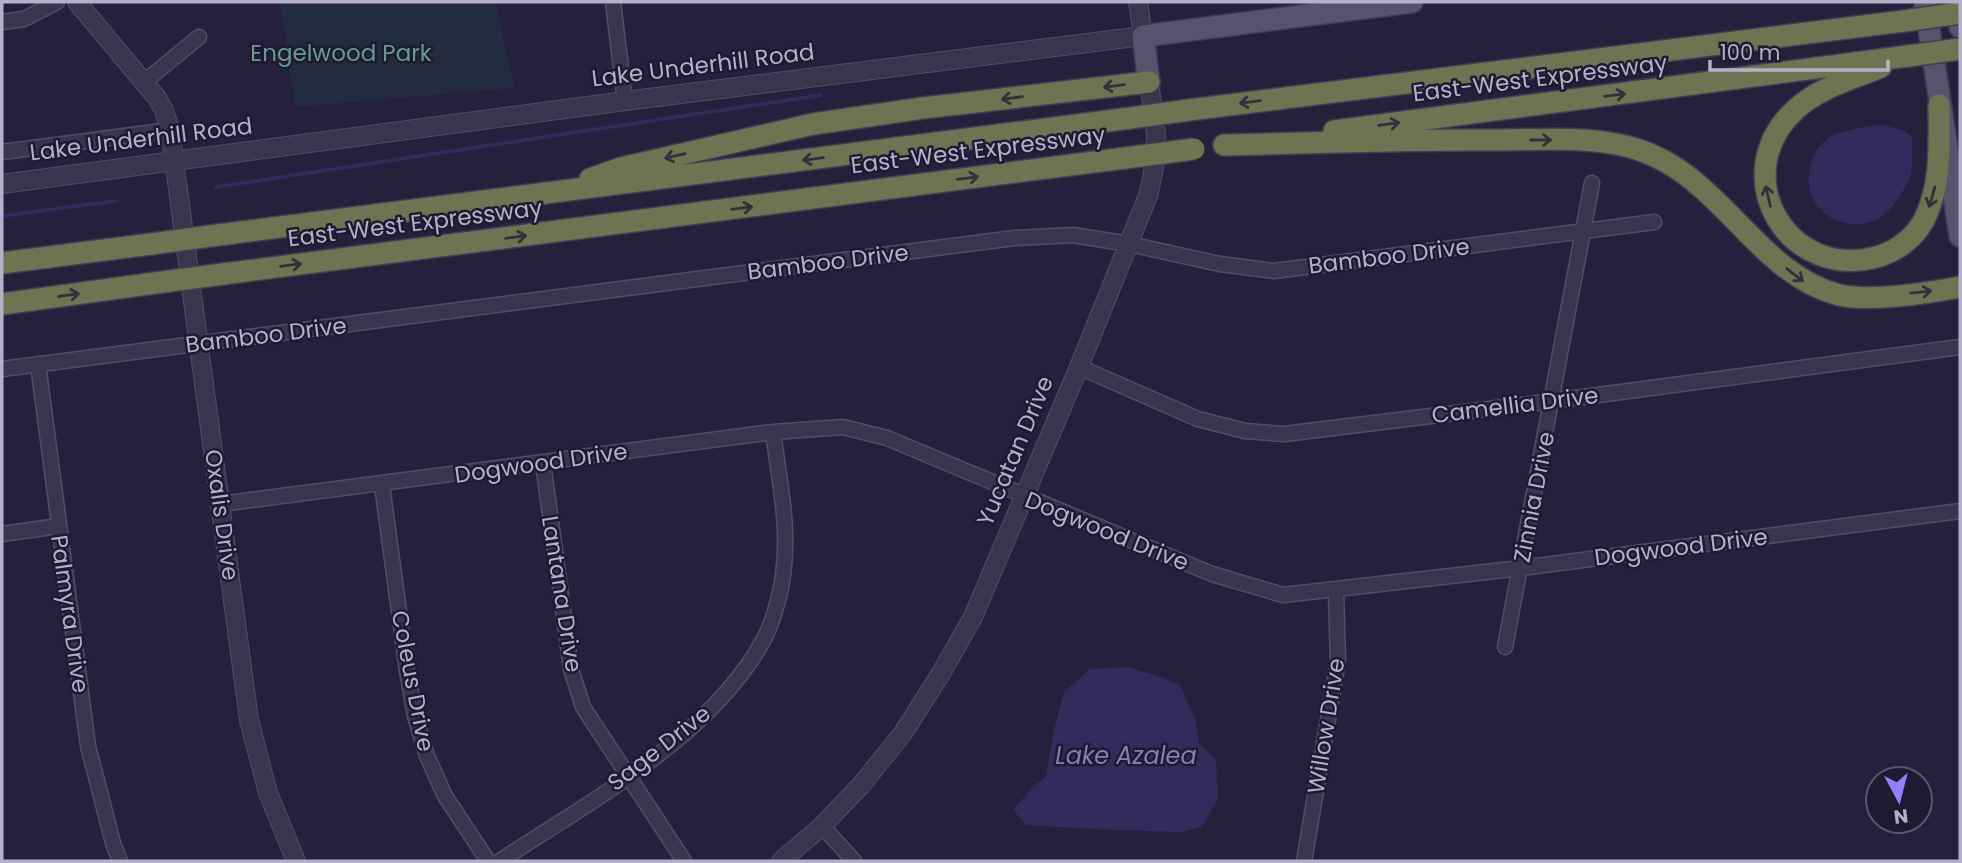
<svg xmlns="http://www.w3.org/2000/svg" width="1962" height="863" font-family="Poppins,sans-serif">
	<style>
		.green { fill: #232c3e }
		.water { fill: #322b5b }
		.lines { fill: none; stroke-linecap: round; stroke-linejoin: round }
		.stream { stroke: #322b5b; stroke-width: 3.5 }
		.minor-casing { stroke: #514d65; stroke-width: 17 }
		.tertiary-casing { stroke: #514d65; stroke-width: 20 }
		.primary-casing { stroke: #3f3b53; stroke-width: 24 }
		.motorway-casing { stroke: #413d55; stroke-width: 24 }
		.minor { stroke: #39354d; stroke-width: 14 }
		.tertiary { stroke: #39354d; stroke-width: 18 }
		.primary { stroke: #57536d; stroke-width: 21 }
		.motorway { stroke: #6e7451; stroke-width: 21 }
		.motorway-bridge-casing { stroke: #413d55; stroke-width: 24; stroke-linecap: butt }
		.motorway-bridge { stroke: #6e7451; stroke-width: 21 }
		.oneway { stroke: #32303a }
		.labels { text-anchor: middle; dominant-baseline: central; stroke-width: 5; stroke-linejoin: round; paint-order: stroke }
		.park-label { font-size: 23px; fill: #669c90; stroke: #1e1a32 }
		.street-label { font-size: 23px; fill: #b5b0c9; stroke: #1e1a32 }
		.water-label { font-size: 24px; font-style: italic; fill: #857eb7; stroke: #1e1a32 }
	</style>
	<rect width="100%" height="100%" fill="#25213d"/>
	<!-- green -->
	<path class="green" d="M280 2H496L514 88 295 107Z"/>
	<!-- water -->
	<path class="water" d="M1882 125 1903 130 1912 136C1912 148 1913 161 1911 173 1910 183 1901 193 1896 201 1869 247 1794 219 1811 163 1814 153 1821 142 1830 137 1846 129 1864 127 1882 125Z
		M1127 667 1155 675 1180 685 1196 722 1199 743 1216 760 1218 799 1202 827 1181 832 1111 830 1026 825 1013 810 1033 787 1046 776 1055 725 1064 692 1090 669Z"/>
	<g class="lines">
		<!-- stream -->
		<path class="stream" d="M216 187 821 95
			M2 216 116 201"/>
		<!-- minor casing -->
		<g class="minor-casing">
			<path id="minor" d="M613 2 625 101
				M2 22 24 19 57 2
				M143 83 199 37
				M2 152 170 130
				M38 364 88 746 113 843 120 861
				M1079 367 1198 419 1245 431 1284 434 1553 401 1960 347
				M2 369 1014 238 1073 235 1129 244 1220 264 1274 271 1654 222
				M543 463 571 669 583 707 684 861
				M382 485 407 671 415 716 427 756 445 796 488 861
				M220 504 773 432 843 427 887 438 1212 574 1283 595 1521 568 1960 511
				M2 534 59 526
				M1505 647 1592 183
				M822 826 854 861
				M500 861C589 802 714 735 765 637 773 622 781 592 783 575 790 528 779 479 773 432
				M1304 861 1338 661 1336 591"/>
		</g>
		<!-- tertiary casing -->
		<g class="tertiary-casing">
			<path id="tertiary" d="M77 2 157 98 164 110 170 130 249 720 268 793 296 861
				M2 184 625 101 1143 36 1138 2
				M781 861 822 826 862 784 903 733 940 675 973 617 1079 367 1149 193 1155 162 1156 134 1149 82"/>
		</g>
		<!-- primary casing -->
		<g class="primary-casing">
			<path id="primary" d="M1925 2 1960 236
				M1957 2 1960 27
				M1149 82 1143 36 1412 2"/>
		</g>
		<!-- motorway casing -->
		<g class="motorway-casing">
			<path id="motorway" d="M1881 67C1852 79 1818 88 1795 110 1725 175 1788 284 1880 256 1898 250 1915 237 1924 220 1942 184 1939 144 1939 105
				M1189 110 1904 21
				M1334 131 1908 56
				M1224 145C1314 143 1404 139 1494 140 1536 140 1579 136 1621 145 1719 165 1751 272 1839 295 1871 302 1928 293 1960 287
				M590 179 621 168 813 124 923 108 1149 82
				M218 235 1123 119
				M2 263 151 244
				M223 274 1125 158
				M2 304 155 283"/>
		</g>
		<!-- minor -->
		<use href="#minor" class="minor"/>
		<!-- tertiary -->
		<use href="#tertiary" class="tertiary"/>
		<!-- primary -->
		<use href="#primary" class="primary"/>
		<!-- motorway -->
		<use href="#motorway" class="motorway"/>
		<!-- motorway-bridge casing -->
		<g class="motorway-bridge-casing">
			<path id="motorway-bridge" d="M1904 21 1960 13
				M1908 56 1960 49
				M1123 119 1189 110
				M1125 158 1194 149
				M151 244 218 235
				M155 283 223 274"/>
		</g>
		<!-- motorway-bridge -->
		<use href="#motorway-bridge" class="motorway-bridge"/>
	</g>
	<!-- one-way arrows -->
	<defs><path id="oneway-shaft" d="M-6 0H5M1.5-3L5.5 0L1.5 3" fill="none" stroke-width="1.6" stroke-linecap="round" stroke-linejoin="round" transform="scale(1.75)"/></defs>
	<g class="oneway">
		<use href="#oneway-shaft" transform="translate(1114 86) rotate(173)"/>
		<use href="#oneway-shaft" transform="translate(1615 95) rotate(-7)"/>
		<use href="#oneway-shaft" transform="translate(1012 98) rotate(173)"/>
		<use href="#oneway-shaft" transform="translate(1250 102) rotate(173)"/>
		<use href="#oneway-shaft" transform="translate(1389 124) rotate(-7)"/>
		<use href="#oneway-shaft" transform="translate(1541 140)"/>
		<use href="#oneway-shaft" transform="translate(675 156) rotate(167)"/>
		<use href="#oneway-shaft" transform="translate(813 159) rotate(173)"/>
		<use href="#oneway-shaft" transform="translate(968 178) rotate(-7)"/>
		<use href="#oneway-shaft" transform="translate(1768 196) rotate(-103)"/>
		<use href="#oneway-shaft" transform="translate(1932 197) rotate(106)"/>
		<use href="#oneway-shaft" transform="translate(742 208) rotate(-7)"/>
		<use href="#oneway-shaft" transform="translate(516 237) rotate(-7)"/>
		<use href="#oneway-shaft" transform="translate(291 265) rotate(-7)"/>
		<use href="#oneway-shaft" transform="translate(1795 275) rotate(38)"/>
		<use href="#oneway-shaft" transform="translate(1921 292) rotate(-6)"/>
		<use href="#oneway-shaft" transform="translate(69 295) rotate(-8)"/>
	</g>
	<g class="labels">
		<!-- park labels -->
		<g class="park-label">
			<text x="341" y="53">Engelwood Park</text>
		</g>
		<!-- street labels -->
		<g class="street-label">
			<text transform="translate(703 65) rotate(-7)">Lake Underhill Road</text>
			<text transform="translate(1540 78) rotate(-7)">East-West Expressway</text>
			<text transform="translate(141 139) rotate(-7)">Lake Underhill Road</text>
			<text transform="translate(978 150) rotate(-7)">East-West Expressway</text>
			<text transform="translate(415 223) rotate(-7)">East-West Expressway</text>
			<text transform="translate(1389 256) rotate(-7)">Bamboo Drive</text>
			<text transform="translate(828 262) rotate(-7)">Bamboo Drive</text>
			<text transform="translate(266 335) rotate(-7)">Bamboo Drive</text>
			<text transform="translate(1515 405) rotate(-7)">Camellia Drive</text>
			<text transform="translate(1015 451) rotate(-67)">Yucatan Drive</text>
			<text transform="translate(541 463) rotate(-8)">Dogwood Drive</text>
			<text transform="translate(1534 497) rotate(-79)">Zinnia Drive</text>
			<text transform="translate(222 515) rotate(82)">Oxalis Drive</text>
			<text transform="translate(1107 531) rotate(22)">Dogwood Drive</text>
			<text transform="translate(1681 547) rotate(-7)">Dogwood Drive</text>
			<text transform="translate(562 594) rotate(81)">Lantana Drive</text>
			<text transform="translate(70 614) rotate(82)">Palmyra Drive</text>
			<text transform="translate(413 681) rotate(79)">Coleus Drive</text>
			<text transform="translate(1326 726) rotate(-81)">Willow Drive</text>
			<text transform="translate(659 748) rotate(-38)">Sage Drive</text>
		</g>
		<!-- water labels -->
		<g class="water-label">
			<text x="1126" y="755">Lake Azalea</text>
		</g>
	</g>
	<!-- border -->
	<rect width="1962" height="863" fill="none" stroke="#b5b0c9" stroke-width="7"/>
	<!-- north arrow -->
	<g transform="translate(1899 800) rotate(173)"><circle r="33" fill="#1e1a32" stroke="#5a566e" stroke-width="2"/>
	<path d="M0-5L12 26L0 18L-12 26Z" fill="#967fff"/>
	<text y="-10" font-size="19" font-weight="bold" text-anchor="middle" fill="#b5b0c9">N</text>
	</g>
	<!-- scale -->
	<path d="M1710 60v10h178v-10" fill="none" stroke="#b5b0c9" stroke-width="3.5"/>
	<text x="1720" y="60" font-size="21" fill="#b5b0c9" stroke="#1e1a32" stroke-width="5" paint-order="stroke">100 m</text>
</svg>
